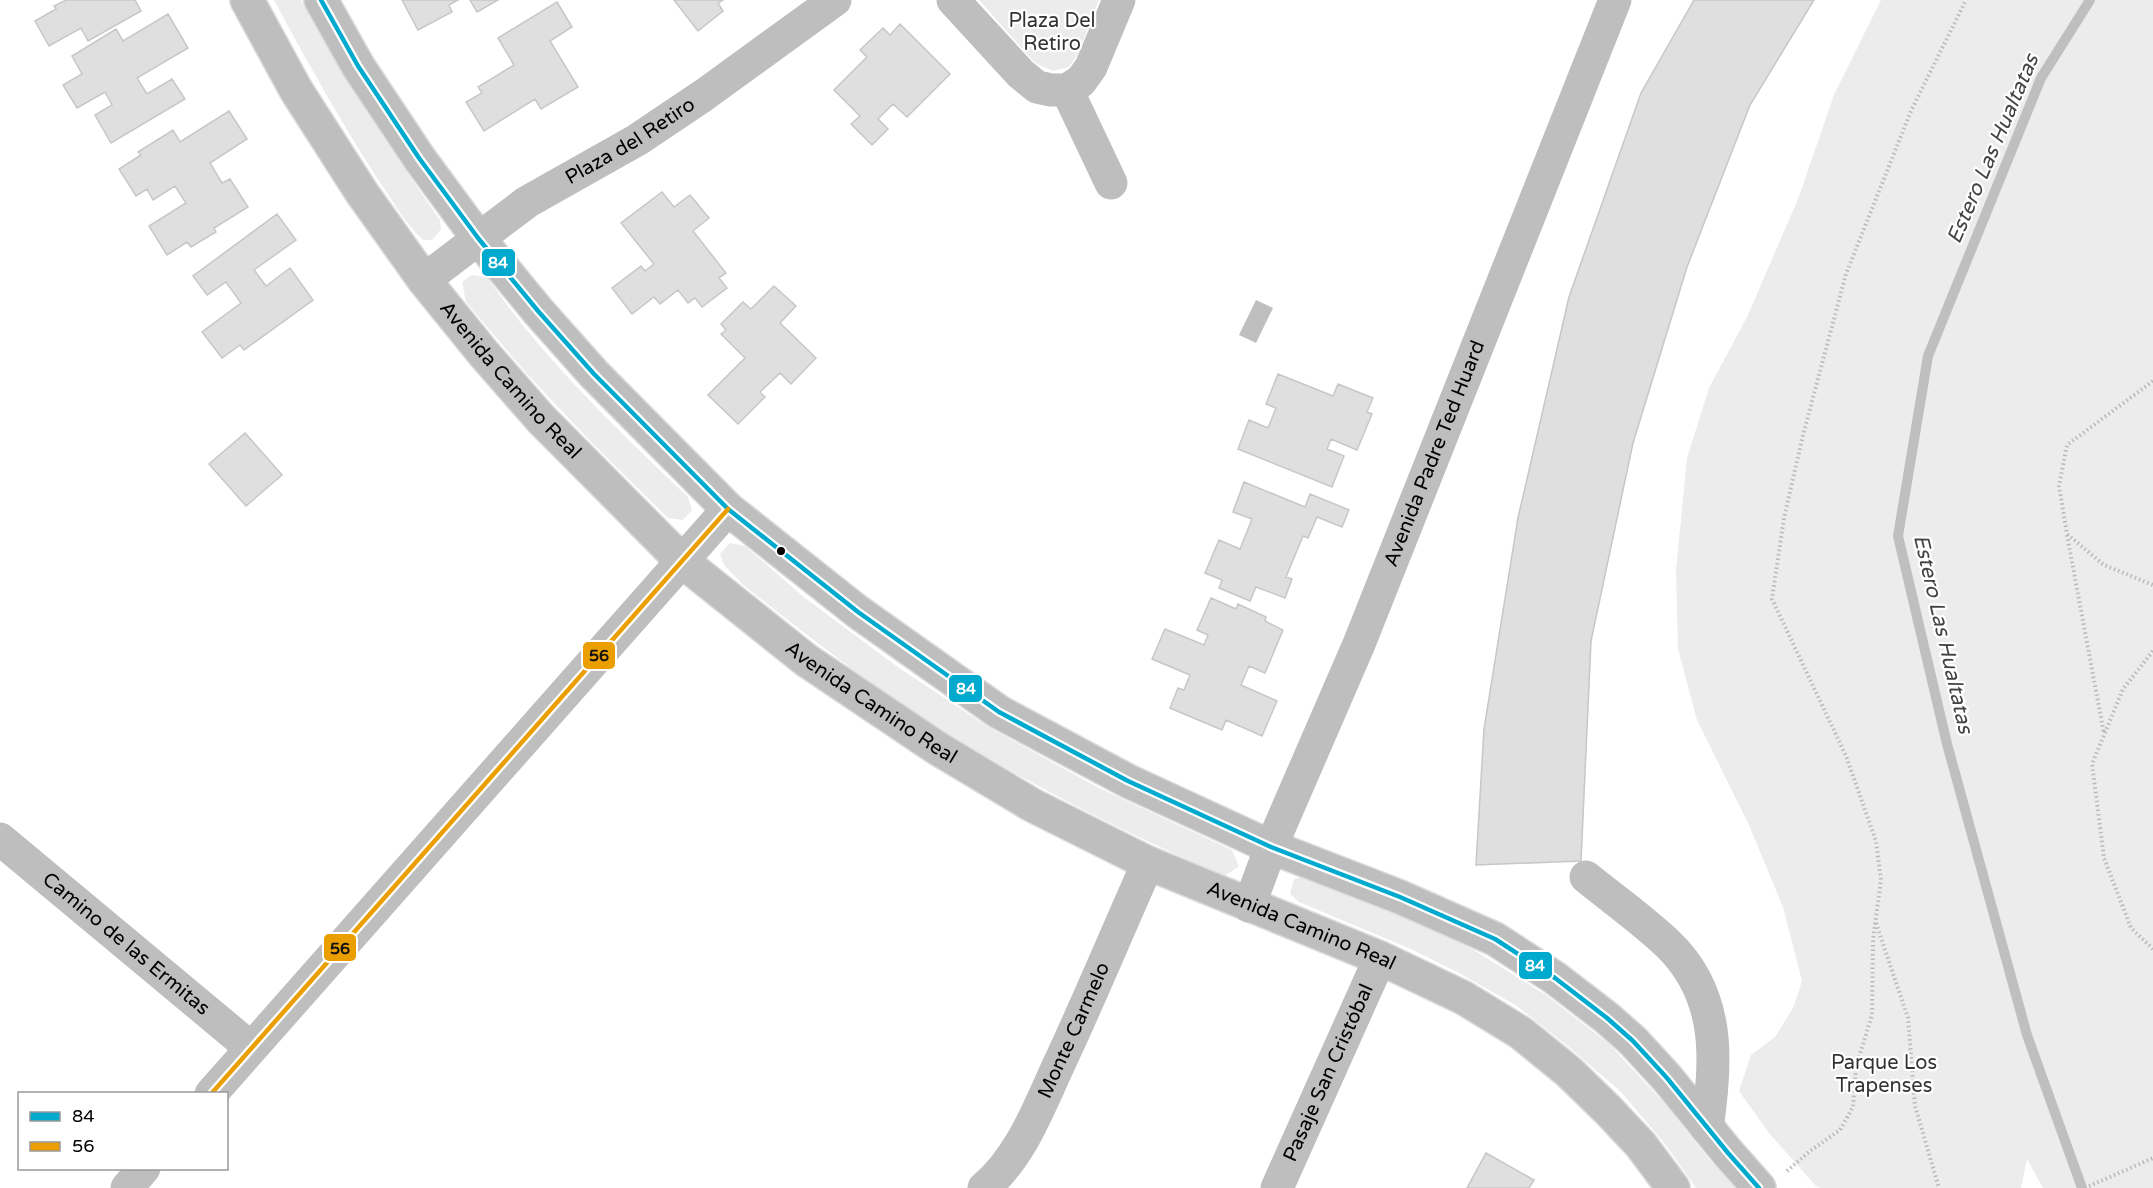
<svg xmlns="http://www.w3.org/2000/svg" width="2153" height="1188" font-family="'Varela Round',sans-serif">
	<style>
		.green { fill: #ececec }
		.water { fill: #bfbfbf }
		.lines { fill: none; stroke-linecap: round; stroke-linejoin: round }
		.stream { stroke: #bfbfbf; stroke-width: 10 }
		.building { fill: #dfdfdf; stroke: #c7c7c7; stroke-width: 1.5 }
		.major-casing { stroke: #dbdbdb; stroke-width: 36 }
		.path { stroke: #b9b9b9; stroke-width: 4; stroke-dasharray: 1.5 3; stroke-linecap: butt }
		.minor { stroke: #bebebe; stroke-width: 33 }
		.major { stroke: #bebebe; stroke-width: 33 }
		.bus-1-casing { stroke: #fff; stroke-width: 9 }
		.bus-2-casing { stroke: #fff; stroke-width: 9 }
		.bus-1 { stroke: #00a9ce; stroke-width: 4.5 }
		.bus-2 { stroke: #eb9e00; stroke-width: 4.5 }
		.bus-dot { fill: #000; stroke: #fff; stroke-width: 2 }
		.labels { text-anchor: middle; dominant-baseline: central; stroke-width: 4.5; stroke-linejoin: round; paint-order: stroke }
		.park-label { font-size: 20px; fill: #333; stroke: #fff }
		.street-label { font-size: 20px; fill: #000; stroke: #fff }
		.water-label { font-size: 21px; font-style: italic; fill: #444; stroke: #fff }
		.line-badge { stroke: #fff; stroke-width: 2 }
		.badge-label { font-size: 16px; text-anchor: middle; font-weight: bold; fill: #fff }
		.pale-badge-label { font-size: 16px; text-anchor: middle; font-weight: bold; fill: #111 }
	</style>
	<rect width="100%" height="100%" fill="#fff"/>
	<!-- green -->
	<path class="green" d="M274 0H301C342 77 390 149 440 220L441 229 432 240H423C404 223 392 199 377 178 340 120 306 60 274 0Z
		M979 0H1099L1078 54 1069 67 1053 71 1035 63Z
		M1881 0H2153V1188H2043L2027 1159 2021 1188H1821L1815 1185 1769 1133 1739 1091 1751 1055 1775 1037 1793 1008 1802 981 1783 907 1749 825 1697 720 1678 649 1676 570 1687 458 1709 388 1747 317 1798 199 1834 95Z
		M472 275 487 277C543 359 617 429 688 497L692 510 683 520 668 518 592 443 527 374 466 302 462 282Z
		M730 543 745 546 805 598 899 668 990 728 1099 788 1232 850 1239 866 1225 876C1107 825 990 765 884 692 836 658 789 621 742 584L724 565 720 554Z
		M1306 876 1429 926 1477 952 1546 995 1609 1044 1665 1104 1708 1158 1735 1188H1696L1665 1144 1621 1092 1570 1048 1517 1006 1461 974 1413 950 1299 902 1290 894 1294 879Z"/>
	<!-- water -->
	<path class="water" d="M1256 300 1273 308 1256 343 1239 335Z"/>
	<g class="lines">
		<!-- stream -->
		<path class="stream" d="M2082 1188 2027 1035 1947 744 1898 536 1928 356 2041 78 2090 0"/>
	</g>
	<!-- building -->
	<path class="building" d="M66 0H135L141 11 88 41 81 28 49 46 35 21 56 9 54 6Z
		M402 0H458L449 5 452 12 418 30Z
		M470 0H498L477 12Z
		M674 0H723L718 3 723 11 698 31Z
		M1694 0H1814L1750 105 1687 267 1633 443 1591 641 1581 861 1476 865 1484 729 1518 518 1569 297 1641 93Z
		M557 2 572 27 550 41 578 87 541 109 535 99 484 131 466 102 482 93 478 87 514 65 498 38Z
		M168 14 188 48 137 78 147 94 172 79 185 99 111 143 95 115 112 105 105 92 77 108 63 85 82 74 72 56 116 29 123 41Z
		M900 24 950 74 907 117 893 104 878 119 888 129 872 145 851 124 860 116 834 90 867 57 860 50 883 28 890 35Z
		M229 111 247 139 210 163 222 183 230 179 248 207 214 228 216 232 191 247 187 242 167 255 149 226 186 203 175 186 153 200 147 189 136 196 119 169 141 155 138 152 173 130 180 142Z
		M662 192 674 207 690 195 709 218 693 231 726 273 719 278 727 288 702 307 695 298 688 303 678 290 660 304 654 297 632 314 612 288 641 266 645 271 654 264 621 223Z
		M277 214 296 240 254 270 266 286 290 268 313 300 244 350 240 345 222 358 202 332 241 303 226 282 207 295 193 276Z
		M774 286 796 306 780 323 816 358 791 384 780 373 760 392 765 397 738 424 708 395 745 358 721 334 726 330 721 324 743 302 751 309Z
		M1278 374 1333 396 1338 384 1373 398 1367 412 1372 414 1357 450 1331 439 1327 449 1344 456 1332 487 1238 449 1249 420 1268 428 1276 408 1266 404Z
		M245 433 282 475 246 506 209 464Z
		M1244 482 1305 507 1310 494 1349 510 1342 527 1317 517 1308 538 1303 536 1286 577 1292 579 1285 598 1256 587 1250 601 1219 588 1222 580 1205 573 1219 540 1240 549 1252 519 1233 512Z
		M1211 598 1236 609 1238 604 1266 617 1265 621 1283 630 1265 673 1249 666 1241 685 1277 701 1262 736 1226 720 1222 730 1170 708 1178 688 1184 690 1190 675 1152 659 1165 629 1204 645 1208 635 1197 630Z
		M1486 1153 1534 1180 1529 1188H1467Z"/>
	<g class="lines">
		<!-- major casing -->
		<g class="major-casing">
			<g id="major">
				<path id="s6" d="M247 0 296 90 362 193 424 280 484 354 541 419 682 561 806 660 937 748 1032 805 1148 863 1380 958 1464 998 1521 1033 1569 1072 1608 1110 1641 1145 1673 1188"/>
				<path d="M321 0 358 66 419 158 478 238 538 311 594 374 728 509 858 612 999 712 1128 781 1271 847 1400 897 1495 939 1555 978 1607 1018 1633 1041 1667 1078 1728 1153 1759 1188"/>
			</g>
		</g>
		<!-- path -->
		<path class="path" d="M2153 381 2067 445 2059 486 2067 534 2104 565 2153 585
			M2067 535 2104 734
			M2153 651 2123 689 2092 764 2104 858 2131 928 2153 949
			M1876 923 1908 1018 1915 1106 1939 1188
			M1787 1171 1810 1151 1840 1130 1853 1107 1856 1067 1872 1015 1873 940 1881 880 1876 841 1846 756 1772 599 1784 518 1803 435 1846 274 1911 111 1966 0
			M2085 1188 2153 1158"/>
		<!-- minor -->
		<g class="minor">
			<path d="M953 0 1021 74 1037 87 1051 90H1067L1081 81 1091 67 1119 0"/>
			<path d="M1067 90 1111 183"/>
			<path id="s1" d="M424 280 527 202 637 140 704 95 835 0"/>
			<path id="s2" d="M0 839 251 1048"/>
			<path d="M1586 877C1613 899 1643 920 1668 944 1721 995 1717 1062 1707 1128"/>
			<path id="s3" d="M1249 906 1271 847 1359 644 1615 0"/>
			<path d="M211 1094 728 509"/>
			<path d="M127 1188 144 1168"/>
			<path id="s4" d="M984 1188C1021 1157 1039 1107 1059 1064 1090 998 1118 930 1148 863"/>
			<path id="s5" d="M1277 1188 1380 958"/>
		</g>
		<!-- major -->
		<use href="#major" class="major"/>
		<!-- bus-1 casing -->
		<g class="bus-1-casing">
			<path id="bus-1" d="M321 0 358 66 419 158 478 238 538 311 594 374 728 509 858 612 999 712 1128 781 1271 847 1400 897 1495 939 1555 978 1607 1018 1633 1041 1667 1078 1728 1153 1759 1188"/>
		</g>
		<!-- bus-2 casing -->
		<g class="bus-2-casing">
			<path id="bus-2" d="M211 1094 728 509"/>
		</g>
		<!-- bus-1 -->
		<use href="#bus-1" class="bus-1"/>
		<!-- bus-2 -->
		<use href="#bus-2" class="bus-2"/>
	</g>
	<!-- markers -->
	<circle class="bus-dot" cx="781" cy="551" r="5"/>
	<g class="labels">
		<!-- park labels -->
		<g class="park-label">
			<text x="1052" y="21">Plaza Del<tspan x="1052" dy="23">Retiro</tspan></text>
			<text x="1884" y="1063">Parque Los<tspan x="1884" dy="23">Trapenses</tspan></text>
		</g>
		<!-- street labels -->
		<g class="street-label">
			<text stroke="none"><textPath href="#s1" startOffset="249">Plaza del Retiro</textPath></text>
			<text stroke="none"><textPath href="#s6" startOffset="464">Avenida Camino Real</textPath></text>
			<text stroke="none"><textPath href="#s3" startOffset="489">Avenida Padre Ted Huard</textPath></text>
			<text stroke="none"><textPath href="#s6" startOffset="950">Avenida Camino Real</textPath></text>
			<text stroke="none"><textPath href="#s6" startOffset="1436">Avenida Camino Real</textPath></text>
			<text stroke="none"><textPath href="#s2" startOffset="164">Camino de las Ermitas</textPath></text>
			<text stroke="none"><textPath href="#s4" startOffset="183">Monte Carmelo</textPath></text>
			<text stroke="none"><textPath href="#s5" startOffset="126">Pasaje San Cristóbal</textPath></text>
		</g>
		<!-- water labels -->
		<g class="water-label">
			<text transform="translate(1993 149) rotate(-67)">Estero Las Hualtatas</text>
			<text transform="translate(1943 634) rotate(77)">Estero Las Hualtatas</text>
		</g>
	</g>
	<g class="line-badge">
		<rect x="481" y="248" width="35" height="29" rx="6" fill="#00a9ce"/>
		<rect x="582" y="641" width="34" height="29" rx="6" fill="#eb9e00"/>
		<rect x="948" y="674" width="35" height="29" rx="6" fill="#00a9ce"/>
		<rect x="323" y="933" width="34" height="29" rx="6" fill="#eb9e00"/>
		<rect x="1518" y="951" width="35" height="29" rx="6" fill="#00a9ce"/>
	</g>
	<g class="badge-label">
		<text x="498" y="268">84</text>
		<text x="966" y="694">84</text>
		<text x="1535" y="971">84</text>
	</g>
	<g class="pale-badge-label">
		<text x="599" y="661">56</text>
		<text x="340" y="954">56</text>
	</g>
	<!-- legend -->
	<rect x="18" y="1092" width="210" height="78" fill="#ffffff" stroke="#999999" stroke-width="1.5"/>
	<rect x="30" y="1112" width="30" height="9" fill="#00a9ce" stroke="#999999" stroke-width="1.5"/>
	<text x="72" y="1122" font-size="18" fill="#000000">84</text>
	<rect x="30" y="1142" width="30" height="9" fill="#eb9e00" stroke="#999999" stroke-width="1.5"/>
	<text x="72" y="1152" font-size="18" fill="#000000">56</text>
</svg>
